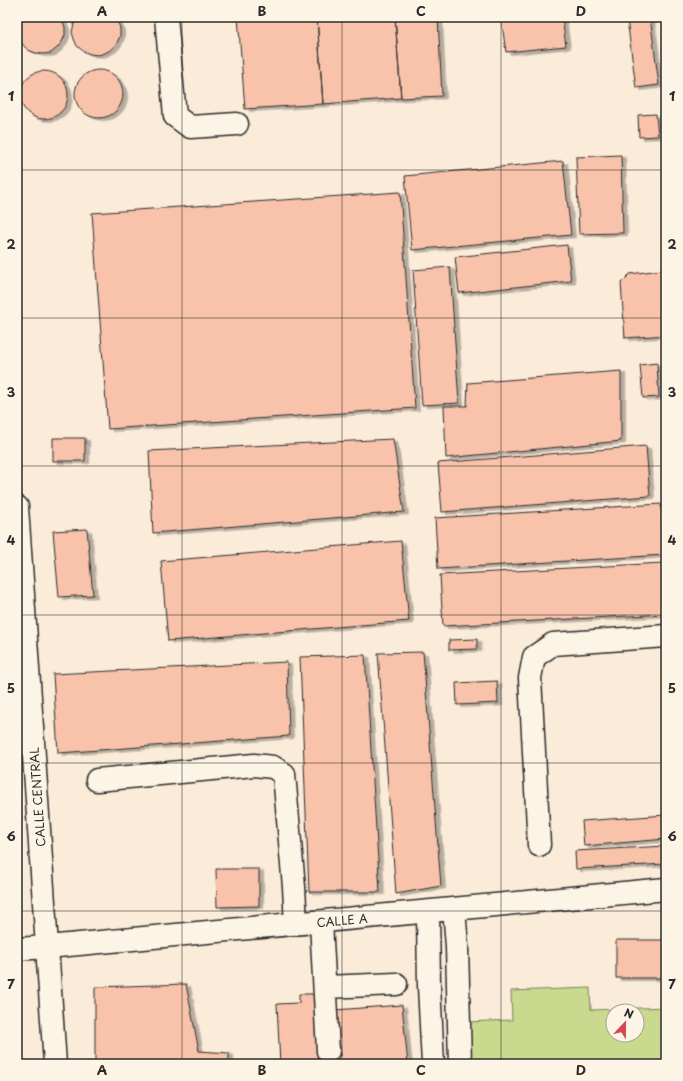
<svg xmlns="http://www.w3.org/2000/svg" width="683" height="1081" font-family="'Playpen Sans',sans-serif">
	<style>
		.green { fill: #c9d98d; stroke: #7a825c; fill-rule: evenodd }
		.building { fill: #f8c3aa; stroke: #2b2b2b; filter: url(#shadow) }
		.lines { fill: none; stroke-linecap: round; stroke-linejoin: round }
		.minor-casing { stroke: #2b2b2b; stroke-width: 25 }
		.minor { stroke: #fcf5e5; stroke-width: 22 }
		.grid { fill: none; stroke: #2b2b2b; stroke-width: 1; stroke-opacity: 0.55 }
		.labels { text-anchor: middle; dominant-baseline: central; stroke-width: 3; stroke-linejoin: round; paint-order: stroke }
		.street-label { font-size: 12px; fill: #2b2b2b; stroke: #fcf5e5 }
		.neatline { fill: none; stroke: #2b2b2b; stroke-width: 1.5 }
		.grid-label { font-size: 13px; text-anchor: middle; font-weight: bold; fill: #2b2b2b }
	</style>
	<defs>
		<filter id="shadow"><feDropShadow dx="4.5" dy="2.5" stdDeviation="0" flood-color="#0004"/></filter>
	</defs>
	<rect width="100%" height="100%" fill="#fbebd9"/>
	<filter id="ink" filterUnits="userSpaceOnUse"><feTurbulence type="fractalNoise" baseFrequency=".025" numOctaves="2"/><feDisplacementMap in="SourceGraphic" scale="8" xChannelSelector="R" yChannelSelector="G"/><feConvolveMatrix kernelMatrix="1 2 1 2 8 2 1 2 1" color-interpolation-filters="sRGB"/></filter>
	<g filter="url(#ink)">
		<!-- green -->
		<path class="green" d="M590 988 591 1010 666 1007V1064H469L467 1022 512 1020 511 991ZM613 1011H637V1035H613Z"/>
		<!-- building -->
		<path class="building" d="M22 17H61L65 27V35L62 42 57 48 51 53 43 54 36 53 28 50 23 45 19 38 18 31 19 23Z
			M78 17H115L117 20 120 28V36L117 43 112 49 105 53 98 55 90 54 83 51 77 46 74 39 72 32 74 24Z
			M238 17H317L323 104 245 109Z
			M317 17H395L401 98 323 104Z
			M395 17H438L442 96 401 98Z
			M507 17H562L566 46 506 52 501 18Z
			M645 17H650L659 85 636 88 627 19Z
			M75 94a24 24 0 1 1 48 0a24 24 0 1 1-48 0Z
			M20 95a24 24 0 1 1 48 0a24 24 0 1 1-48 0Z
			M656 114 658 136 639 137 638 115Z
			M621 155 623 233 579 234 576 157Z
			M563 161 571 235 412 250 405 176Z
			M400 192 415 408 108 429 92 213Z
			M567 245 571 281 459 293 455 257Z
			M450 267 459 403 422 405 413 270Z
			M661 270 666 276V335L625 338 621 283 630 274Z
			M657 363 659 397 643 398 640 365Z
			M621 371V441L446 458 444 406H467L468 383Z
			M53 438H85V461H53Z
			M393 439 404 512 153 533 149 451Z
			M646 446 650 496 442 512 438 463Z
			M661 504 664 555 438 569 435 518Z
			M87 529 93 595 59 597 53 531Z
			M401 541 409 621 168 641 161 561Z
			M663 563 666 614 443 626 440 575Z
			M477 639V649L449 650V640Z
			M423 652 441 886 396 894 378 653Z
			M365 655 380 892H309L300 657Z
			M287 662 289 736 58 753 53 674Z
			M497 681 498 703 457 705 456 683Z
			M666 815V839L584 846 582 821Z
			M666 846V864L576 869 575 851Z
			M216 869H259V906L217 907Z
			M616 940H666V978H616Z
			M186 984 199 1051 229 1053V1064H95V987Z
			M299 994H314L318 1064H280L277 1004 299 1003Z
			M402 1005 408 1064H319L318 1058 341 1055 335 1010Z"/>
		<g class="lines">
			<!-- minor casing -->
			<g class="minor-casing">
				<path id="minor" d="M166 17 175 116 190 127 237 124
					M17 507 55 1064
					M97 780 254 765 273 767 284 774 294 887 296 924
					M539 845 530 678 534 657 553 644 666 636
					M454 909 457 946 460 1064
					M428 912 429 986 433 1064
					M321 922 328 1051
					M17 949 47 947 666 889
					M325 987 396 984"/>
			</g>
			<!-- minor -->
			<use href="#minor" class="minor"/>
		</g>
	</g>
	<!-- grid -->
	<path class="grid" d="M182 17V1064M342 17V1064M501 17V1064M17 170H666M17 318H666M17 466H666M17 615H666M17 763H666M17 911H666"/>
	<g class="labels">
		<!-- street labels -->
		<g class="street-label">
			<text transform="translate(37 797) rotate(-94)">CALLE CENTRAL</text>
			<text transform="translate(342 920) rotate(-5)">CALLE A</text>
		</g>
	</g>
	<!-- margin -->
	<rect width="683" height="1081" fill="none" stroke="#fcf5e5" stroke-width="44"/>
	<!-- north arrow -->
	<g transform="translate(625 1023) rotate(22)"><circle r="19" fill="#fcf5e5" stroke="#a8a49b"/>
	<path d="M0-3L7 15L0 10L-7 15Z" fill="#d1495b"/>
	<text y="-6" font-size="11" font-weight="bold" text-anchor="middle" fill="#2b2b2b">N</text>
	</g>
	<rect x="22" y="22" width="639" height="1037" class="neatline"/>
	<g class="grid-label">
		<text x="102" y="16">A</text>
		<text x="262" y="16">B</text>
		<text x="421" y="16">C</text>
		<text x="581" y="16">D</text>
		<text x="11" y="101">1</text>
		<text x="672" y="101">1</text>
		<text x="11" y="249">2</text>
		<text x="672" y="249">2</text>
		<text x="11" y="397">3</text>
		<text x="672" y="397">3</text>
		<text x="11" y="545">4</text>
		<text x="672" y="545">4</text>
		<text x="11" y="693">5</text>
		<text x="672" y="693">5</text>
		<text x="11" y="841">6</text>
		<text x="672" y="841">6</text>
		<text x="11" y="989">7</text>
		<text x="672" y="989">7</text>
		<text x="102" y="1075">A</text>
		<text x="262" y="1075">B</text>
		<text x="421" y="1075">C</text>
		<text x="581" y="1075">D</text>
	</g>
</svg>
